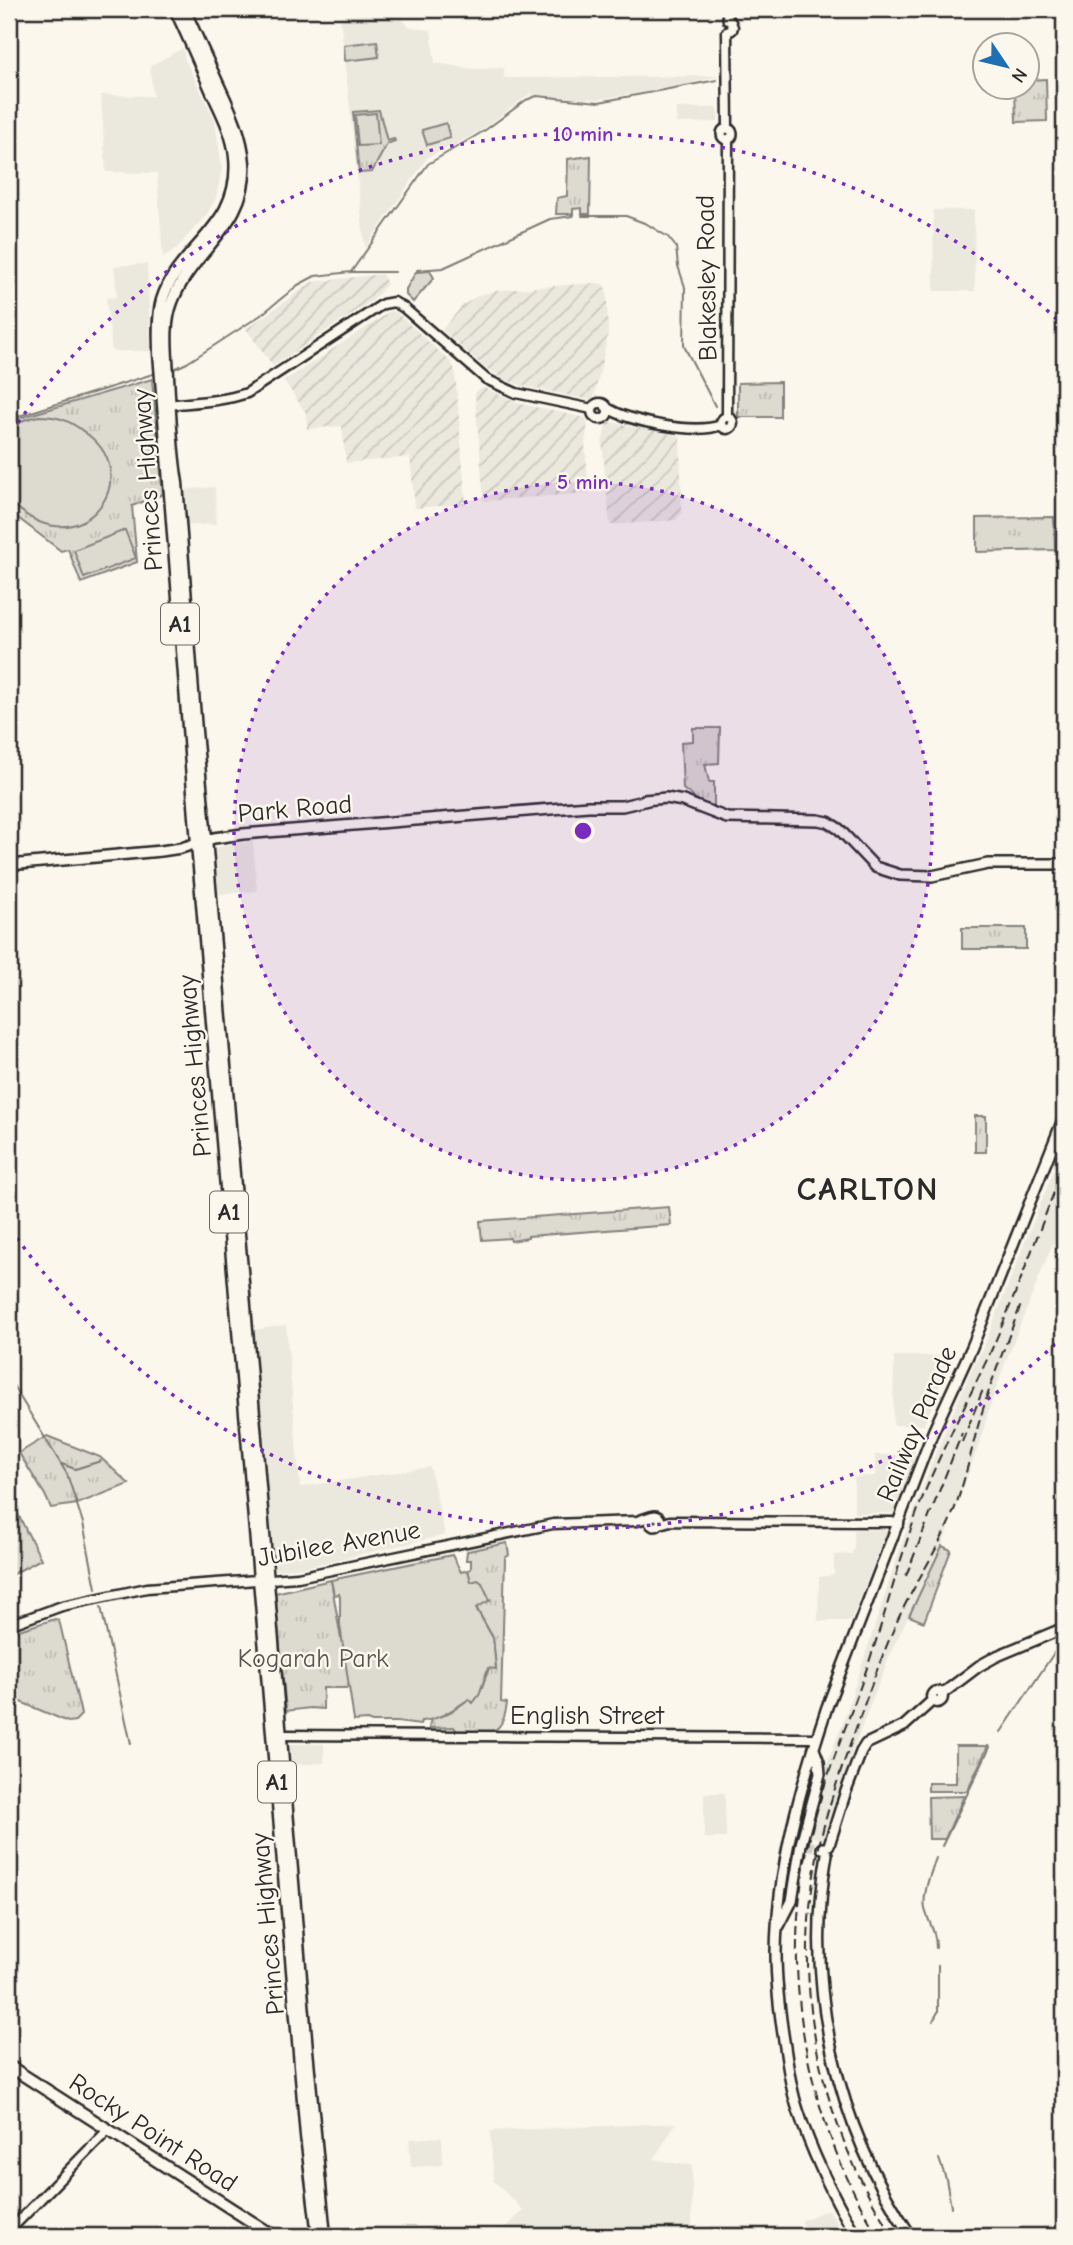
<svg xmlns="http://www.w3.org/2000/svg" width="1073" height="2245" font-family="'Comic Neue',sans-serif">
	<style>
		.built { fill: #ebe8de }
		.industrial { fill: url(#industrial-furrows) }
		.grass { fill: url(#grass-tufts); stroke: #84827e; stroke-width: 2 }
		.pitch { fill: #dddad0; stroke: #84827e; stroke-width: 2 }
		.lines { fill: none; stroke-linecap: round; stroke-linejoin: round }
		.stream { stroke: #7b7a75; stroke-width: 2 }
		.secondary-tunnel { stroke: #d1cec5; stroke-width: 9; stroke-dasharray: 9 4.5; stroke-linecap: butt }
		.tertiary-casing { stroke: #2b2b2b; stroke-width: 13 }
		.secondary-casing { stroke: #2b2b2b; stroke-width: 14 }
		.primary-casing { stroke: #2b2b2b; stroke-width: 15 }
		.trunk-casing { stroke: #2b2b2b; stroke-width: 15 }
		.tertiary { stroke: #fbf7ec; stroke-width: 8 }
		.secondary { stroke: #fbf7ec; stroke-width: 9 }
		.primary { stroke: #fbf7ec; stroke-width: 10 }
		.trunk { stroke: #fbf7ec; stroke-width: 10 }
		.rail { stroke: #2b2b2b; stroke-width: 2; stroke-dasharray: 10 5; stroke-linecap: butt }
		.ring { fill: none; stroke: #7b2cbf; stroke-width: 3.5; stroke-dasharray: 3.5 7 }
		.labels { text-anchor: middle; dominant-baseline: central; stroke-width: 5; stroke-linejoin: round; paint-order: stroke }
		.shield { fill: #fbf7ec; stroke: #696865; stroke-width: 2 }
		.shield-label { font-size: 24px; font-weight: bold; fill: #2b2b2b }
		.street-label { font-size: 26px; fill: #2b2b2b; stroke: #fbf7ec }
		.park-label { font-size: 26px; fill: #585754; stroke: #fbf7ec }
		.district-label { font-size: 33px; font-weight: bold; letter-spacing: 2px; fill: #2b2b2b; stroke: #fbf7ec }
		.centre { fill: #7b2cbf; stroke: #fbf7ec; stroke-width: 3.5 }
		.ring-label { font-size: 21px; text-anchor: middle; font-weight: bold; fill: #7b2cbf; stroke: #fbf7ec; stroke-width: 5; stroke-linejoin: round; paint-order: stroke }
	</style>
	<defs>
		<pattern id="industrial-furrows" width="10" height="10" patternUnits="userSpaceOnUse" patternTransform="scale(1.75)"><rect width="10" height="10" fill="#ebe8de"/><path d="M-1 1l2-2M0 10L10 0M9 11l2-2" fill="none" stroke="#cac7bf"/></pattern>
		<pattern id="grass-tufts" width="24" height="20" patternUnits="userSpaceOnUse" patternTransform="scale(1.75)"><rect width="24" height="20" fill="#dddad0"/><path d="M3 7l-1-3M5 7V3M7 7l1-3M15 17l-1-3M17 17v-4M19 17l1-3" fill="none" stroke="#bebbb3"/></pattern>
	</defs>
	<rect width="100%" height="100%" fill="#fbf7ec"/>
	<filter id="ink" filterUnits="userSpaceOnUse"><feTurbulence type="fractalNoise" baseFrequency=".0143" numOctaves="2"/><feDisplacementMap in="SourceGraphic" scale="14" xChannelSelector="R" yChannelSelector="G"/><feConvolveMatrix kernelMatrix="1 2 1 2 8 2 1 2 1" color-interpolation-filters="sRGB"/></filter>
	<g filter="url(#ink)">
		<!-- built -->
		<path class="built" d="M374 9H397L404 18 403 20 410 27 431 30 435 63 473 69 504 68V78L718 76 677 87 599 99 531 96 533 94 531 93 480 131 459 143 428 157 365 248 340 16 374 13Z
			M183 48 185 60 215 120 222 169 216 198 207 214 176 249 163 258 157 173 106 172 101 95 153 96 150 66Z
			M677 108H718V122L677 123Z
			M933 210H974L975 291H934Z
			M147 264 151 351H112L106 298 117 297 114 266Z
			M215 487 216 524 185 526 182 490Z
			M253 841 257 891 217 894 213 851 216 848 227 845Z
			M1064 1144V1215L1005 1363 988 1412 981 1439 951 1521 942 1546 893 1648 870 1705 851 1755 824 1839 807 1836 827 1763 842 1725 903 1540 936 1452 970 1373 983 1348Z
			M286 1325 300 1487 430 1467 445 1535 305 1567 277 1570 274 1568 254 1330Z
			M894 1356H952L924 1425H893Z
			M899 1443H914L915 1458 893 1513H854V1477L875 1476V1455H899Z
			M854 1530H887L851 1621H818L819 1577 834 1575V1555L851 1554 854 1549Z
			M288 1744H324V1763L290 1765Z
			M704 1793H725L726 1838H704Z
			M676 2123 654 2159 678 2164 692 2165V2236H497L523 2210 494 2181 490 2131Z
			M442 2137 443 2165 411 2167 409 2139Z
			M829 2209 845 2236H810L801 2221Z
			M711 2226H745V2236H710Z"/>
		<!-- industrial -->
		<path class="industrial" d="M382 274 387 284 373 300 273 366 246 329 312 282Z
			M595 283 603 284 607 291 608 335 594 397 590 400 523 386 503 379 483 366 442 330 463 305 479 295 500 290Z
			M391 311 397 313 452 363 455 371 466 504 415 508 410 457 346 463 342 426 307 429 306 413 284 381Z
			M484 388 522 404 586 418 588 422 585 443 589 493 484 501 475 395 477 390Z
			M611 422 680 436 682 513 676 520 610 525 602 442 607 424Z"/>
		<!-- grass -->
		<path class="grass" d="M578 9H619V17H579Z
			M1046 79 1047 121 1016 122 1015 88H1028V80Z
			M379 110 387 141 394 139 395 141 387 144 372 172 359 173 353 112Z
			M591 156 590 214H582V208L573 209V214H556L557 198 567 196 568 159Z
			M430 271 434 278 413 302 406 295V289L416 272Z
			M152 379 163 494 132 506 137 562 81 583 68 549 61 551 9 511V421Z
			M780 382V417H738V383Z
			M1054 517 1055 550 977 552V518Z
			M693 728H720L719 763 705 764 709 782H714V807L703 804 683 789 681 742 693 741Z
			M962 928H1026V949H962Z
			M975 1116H986V1152H975Z
			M669 1207 671 1225 528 1236V1238L511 1241 510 1238 482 1240 480 1221Z
			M47 1436 100 1457 129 1484 77 1504 51 1508 45 1495 19 1453Z
			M9 1497 41 1559 9 1576Z
			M507 1543 509 1555 505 1558 501 1702 507 1703C503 1738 488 1733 458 1733L454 1727 429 1728 431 1719 448 1714 469 1699 472 1702 479 1695 489 1668H496L493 1638 476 1607 490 1600 471 1583 468 1570 471 1569V1560H466L467 1551Z
			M942 1546 951 1550 924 1622 909 1616Z
			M331 1580 341 1639 340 1597C349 1586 354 1582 367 1589L359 1600 360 1602C356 1611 352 1617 352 1625 351 1647 380 1696 399 1705V1709L396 1712 379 1707 371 1702 367 1706 354 1708 351 1683 348 1685V1688H323V1709L310 1708 286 1711 275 1593Z
			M55 1619 58 1620 60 1624 80 1710 81 1715 75 1721 68 1722 9 1697V1633Z
			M956 1746H988L967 1791H928V1783H956Z
			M964 1796 945 1839H929L928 1797Z"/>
		<!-- pitch -->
		<path class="pitch" d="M377 41 379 57 345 61 344 45Z
			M376 113 379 145 358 146 355 115Z
			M446 123 450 138 427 145 422 130Z
			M38 416C59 416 71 421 87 434 150 481 73 572 9 499V432L24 420Z
			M125 530 136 558 84 578 74 550Z
			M452 1555 461 1572 468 1570 471 1582 478 1580 482 1583 490 1600 476 1608 493 1638 496 1669 488 1668 479 1695 473 1703 469 1699C454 1709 439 1720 421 1721L420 1725 397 1722H372L367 1720 354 1721 340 1625V1597L339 1594 334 1595 331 1580Z"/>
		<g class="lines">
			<!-- stream -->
			<path class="stream" d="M582 216H626L647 224 668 237 676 247 678 266 685 287 684 346 715 406
				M417 270 443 268 550 219 573 216
				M351 272 428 164 484 131 526 100 537 96 599 102 717 80
				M174 369 187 363 218 343 261 315 298 285 315 276 351 272H395
				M9 419 153 374
				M9 1379 67 1474 83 1523 96 1588
				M62 1464 75 1469 101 1461
				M101 1607 131 1744
				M1001 1732 1062 1641
				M942 1846 990 1747
				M936 1948C936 1931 929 1924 925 1909 922 1894 931 1872 936 1858
				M933 2021 938 2012V1965
				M939 2159 946 2179 951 2207"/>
			<!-- secondary-tunnel -->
			<path class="secondary-tunnel" d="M805 1845 822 1848"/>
			<!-- tertiary casing -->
			<g class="tertiary-casing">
				<path id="tertiary" d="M726 9 728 20
					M727 32 728 128
					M727 32 732 30 733 27 731 22 728 20
					M721.5 134a5.5 5.5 0 1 1 11 0a5.5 5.5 0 1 1-11 0Z
					M592 411a8 8 0 1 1 16 0a8 8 0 1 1-16 0Z
					M166 405C194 402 220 402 247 393L383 304 394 302 404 308 486 379 516 393 592 409
					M606 407C627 422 697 435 721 425
					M721 423a6 6 0 1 1 12 0a6 6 0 1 1-12 0Z
					M727 417 728 139
					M649.5 1521a5.5 5.5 0 1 1 11 0a5.5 5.5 0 1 1-11 0Z
					M660 1524 670 1521 892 1522 899 1524
					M9 1625 62 1606 147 1588 298 1577 553 1524 637 1521 652 1516
					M280 1735 817 1738
					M9 2231 109 2129"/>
			</g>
			<!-- secondary casing -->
			<g class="secondary-casing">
				<path id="secondary" d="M644 800 666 798 683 801 727 818 818 820 828 822 839 829 875 867 900 875 932 876 988 864H1064
					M9 865 161 851 181 848 214 838 243 834 588 806H622L648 800
					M931.5 1697a5.5 5.5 0 1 1 11 0a5.5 5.5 0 1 1-11 0Z
					M942 1694 979 1666 997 1656 1064 1628
					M829 1845 845 1794 861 1752 866 1744 904 1726 933 1700
					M822 1848H824
					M827 1854C804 1985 836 2126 911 2236
					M779 1926 792 1901 801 1844 820 1774 819 1762 814 1749
					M856 2236C833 2196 812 2154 798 2110 791 2090 788 2068 785 2047 780 2016 776 1984 776 1952 777 1869 801 1785 827 1707L933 1432 972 1347 1064 1117"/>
			</g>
			<!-- primary casing -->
			<g class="primary-casing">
				<path id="primary" d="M9 2066 274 2236"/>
			</g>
			<!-- trunk casing -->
			<g class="trunk-casing">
				<path id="trunk" d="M175 9C188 36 200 64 212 92 222 113 233 134 235 157 242 228 179 246 162 300 157 317 159 337 159 353L198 856 306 2136 318 2236
					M184 9C195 33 206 58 217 82 229 108 242 134 244 163 248 225 191 250 172 302 163 325 167 352 168 376 170 412 171 447 177 483L196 731 207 850 307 2050 325 2236"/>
			</g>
			<!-- tertiary -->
			<use href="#tertiary" class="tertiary"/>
			<!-- secondary -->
			<use href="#secondary" class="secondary"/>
			<!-- primary -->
			<use href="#primary" class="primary"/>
			<!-- trunk -->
			<use href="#trunk" class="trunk"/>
			<!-- rail -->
			<path class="rail" d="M962 1442 984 1387
				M906 1576 962 1433
				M878 2236C806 2117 778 1974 810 1837 825 1774 852 1714 872 1653 888 1605 901 1554 919 1507 939 1453 967 1403 991 1351 1018 1290 1040 1228 1064 1166
				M893 2236C819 2122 792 1990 817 1857 824 1818 837 1782 850 1745 864 1705 878 1665 895 1626 911 1589 935 1555 951 1518 962 1491 968 1465 975 1437 987 1391 1005 1346 1022 1302"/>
		</g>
	</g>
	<!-- distance rings -->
	<circle cx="583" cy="831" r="349" fill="#7b2cbf" fill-opacity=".12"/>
	<g class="ring">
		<circle cx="583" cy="831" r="349"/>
		<path d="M1063 1337A697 697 0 0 1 12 1231M12 431A697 697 0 0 1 1063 325"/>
	</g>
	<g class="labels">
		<!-- shield labels -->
		<g class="shield">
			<rect x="161" y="603.5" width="38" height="41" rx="5"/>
			<rect x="210" y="1191.5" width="38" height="41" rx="5"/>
			<rect x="258" y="1761.5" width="38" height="41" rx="5"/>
		</g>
		<g class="shield-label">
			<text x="180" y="624">A1</text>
			<text x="229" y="1212">A1</text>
			<text x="277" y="1782">A1</text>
		</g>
		<!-- street labels -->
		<g class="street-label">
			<text transform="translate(707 278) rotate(-91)">Blakesley Road</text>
			<text transform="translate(148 480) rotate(-94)">Princes Highway</text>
			<text transform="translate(295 809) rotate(-5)">Park Road</text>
			<text transform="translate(195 1066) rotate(-95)">Princes Highway</text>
			<text transform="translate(917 1424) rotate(-67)">Railway Parade</text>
			<text transform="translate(339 1544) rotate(-10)">Jubilee Avenue</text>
			<text x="587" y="1716">English Street</text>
			<text transform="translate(268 1924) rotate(-95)">Princes Highway</text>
			<text transform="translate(153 2133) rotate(33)">Rocky Point Road</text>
		</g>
		<!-- park labels -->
		<g class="park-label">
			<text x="313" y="1659">Kogarah Park</text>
		</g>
		<!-- district labels -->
		<g class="district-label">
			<text x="868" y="1189">CARLTON</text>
		</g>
	</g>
	<circle cx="583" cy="831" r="10" class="centre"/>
	<g class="ring-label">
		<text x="583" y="141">10 min</text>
		<text x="583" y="489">5 min</text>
	</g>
	<!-- margin -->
	<rect width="1073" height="2245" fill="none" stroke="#fbf7ec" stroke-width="35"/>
	<rect x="18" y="18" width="1038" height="2210" fill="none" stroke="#2b2b2b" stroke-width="2.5" filter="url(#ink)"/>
	<!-- north arrow -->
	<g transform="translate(1006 66) rotate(125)"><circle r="33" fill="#fbf7ec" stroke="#a8a59f" stroke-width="2"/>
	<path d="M0-5L12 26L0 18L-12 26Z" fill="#1f6fb2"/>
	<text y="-10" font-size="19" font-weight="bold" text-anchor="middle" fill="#2b2b2b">N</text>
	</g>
</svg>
